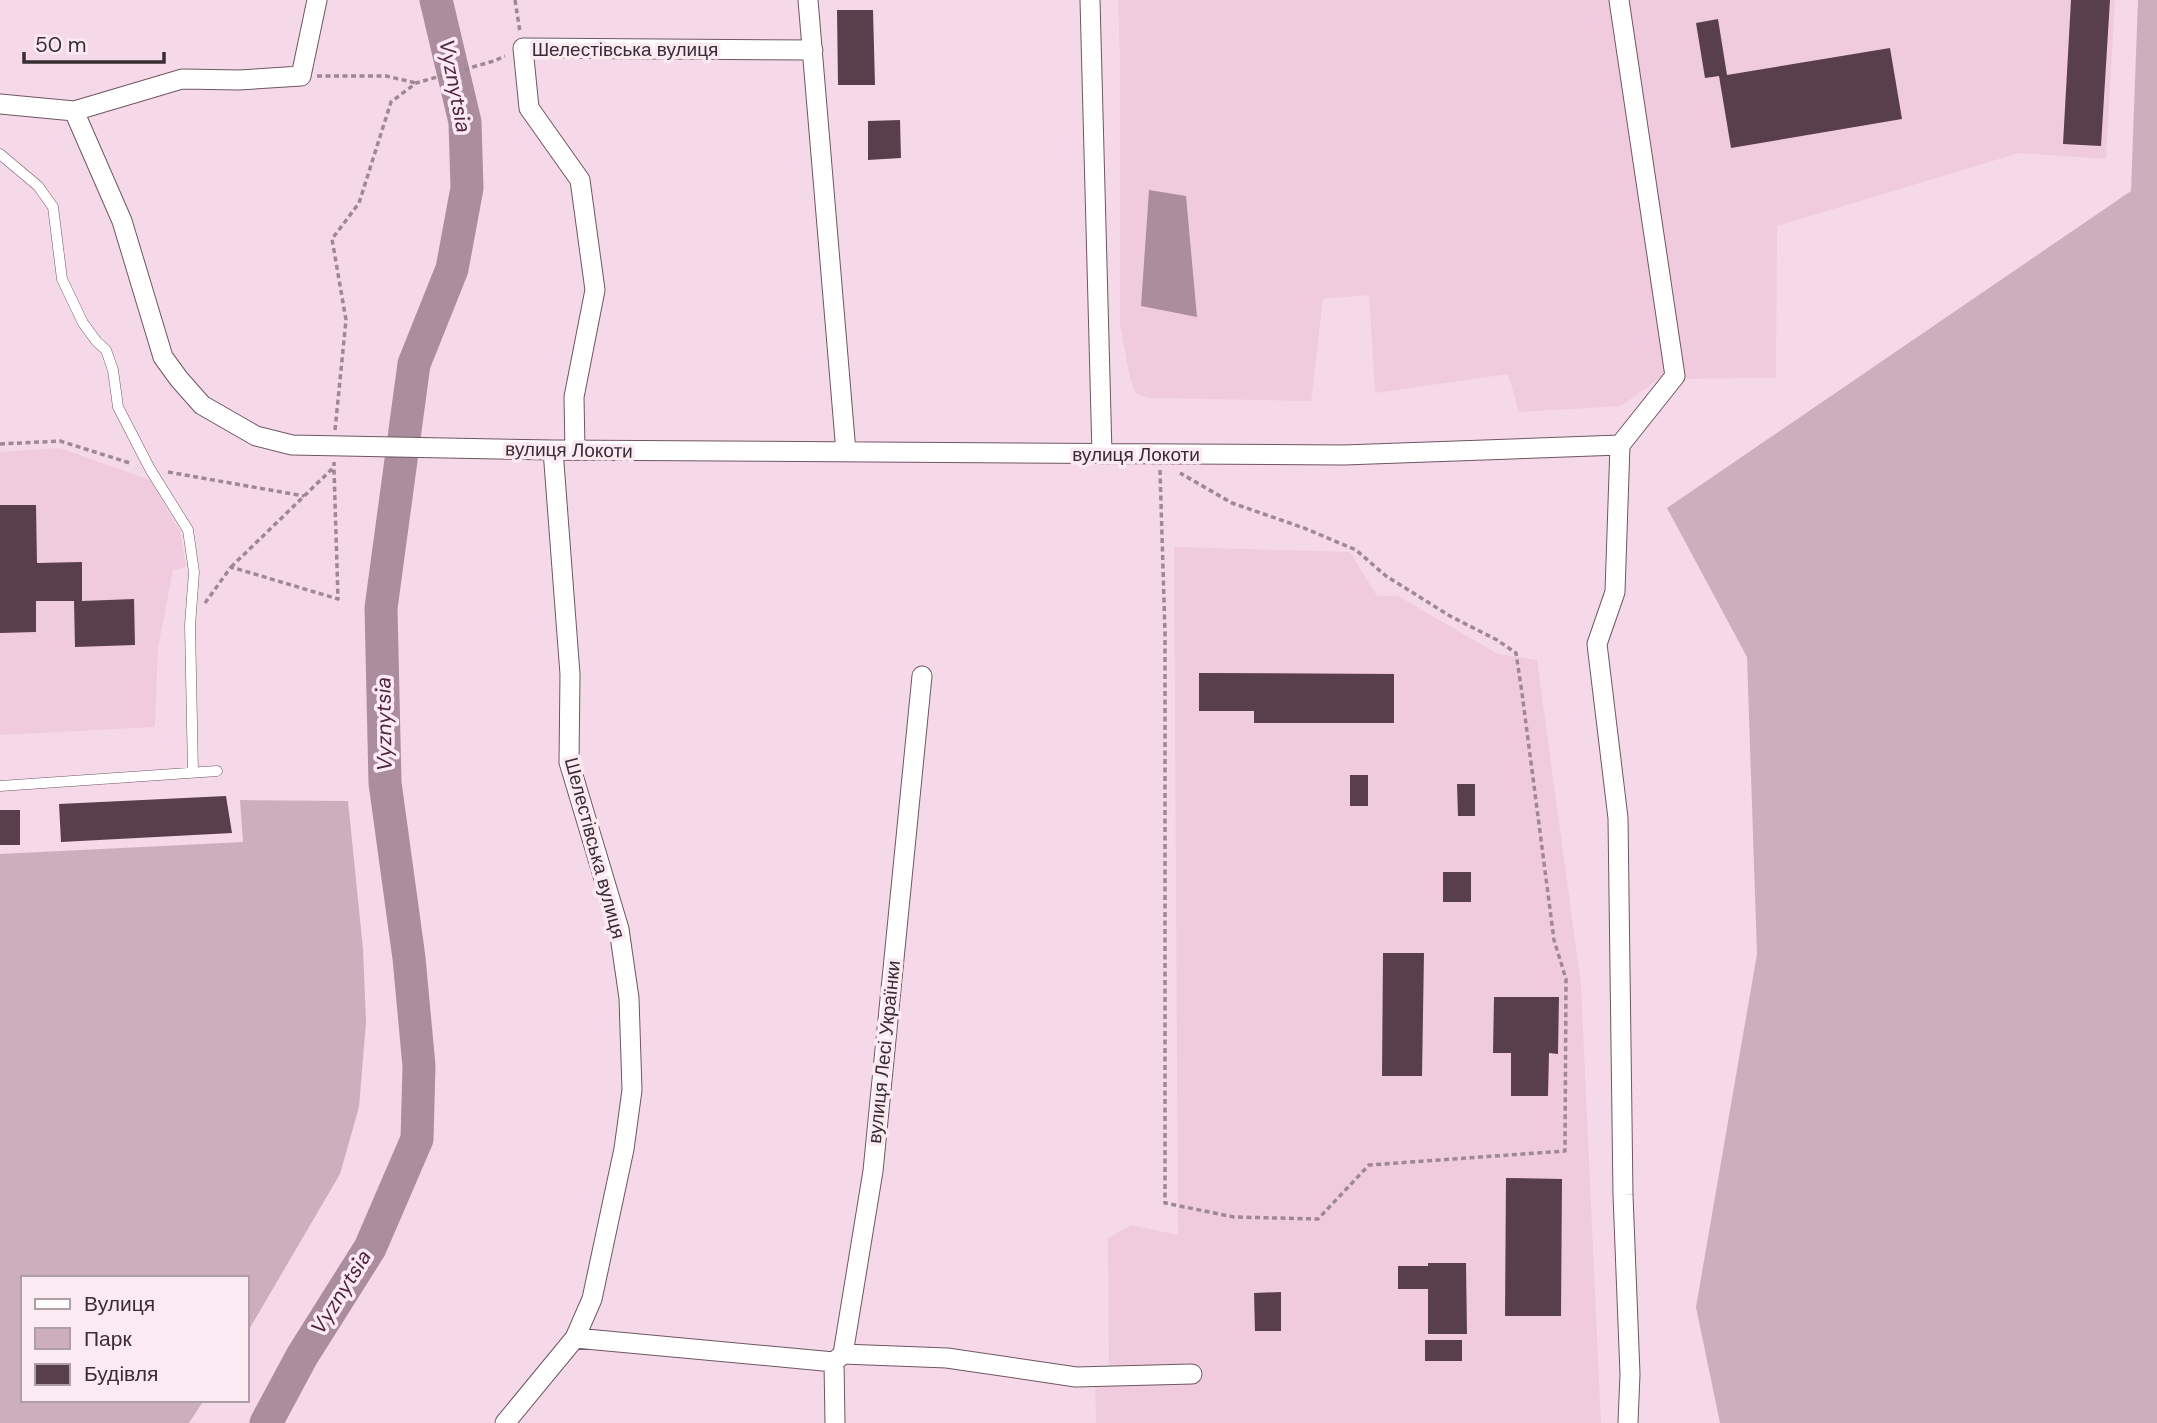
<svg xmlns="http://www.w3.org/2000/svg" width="2157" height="1423" font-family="'DM Sans',sans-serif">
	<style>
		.built { fill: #f0cbde }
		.green { fill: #ccaebd }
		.water { fill: #ab8d9d }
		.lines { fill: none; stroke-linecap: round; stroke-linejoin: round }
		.river { stroke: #ab8d9d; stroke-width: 33 }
		.building { fill: #593f4c }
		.lane-casing { stroke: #6f5663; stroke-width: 11 }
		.street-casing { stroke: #6f5663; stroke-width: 21 }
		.path { stroke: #9e8993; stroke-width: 3.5; stroke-dasharray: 5 3.5; stroke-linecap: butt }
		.lane { stroke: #fff; stroke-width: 10 }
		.street { stroke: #fff; stroke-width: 19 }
		.labels { text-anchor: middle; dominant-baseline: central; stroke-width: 7; stroke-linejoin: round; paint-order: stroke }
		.street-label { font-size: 19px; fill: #382d32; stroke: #fceaf3 }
		.water-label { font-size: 21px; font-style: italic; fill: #50253e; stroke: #fceaf3 }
	</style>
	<rect width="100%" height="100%" fill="#f6d9e8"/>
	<!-- built -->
	<path class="built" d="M1118 0H2115L2106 159 2019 153 1777 226 1776 378 1659 379 1621 406 1519 412 1508 374 1375 393 1369 295 1323 299 1311 401 1148 398 1135 393 1129 373 1120 324V60Z
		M60 448 150 480 180 531 186 567 173 570 158 648 155 727 0 735V452Z
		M1174 547 1350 552 1377 596H1398L1498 654 1537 660 1581 984 1601 1423H1096L1095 1381 1109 1382 1108 1238 1131 1225 1178 1235Z"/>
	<!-- green -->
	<path class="green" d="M2138 0H2157V1423H1720L1696 1307 1757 954 1747 657 1667 508 2131 191Z
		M240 800 348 801 363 949 366 1022 359 1107 340 1174 247 1333V1278H23V1400H204L189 1423H0V854L243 842Z"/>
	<!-- water -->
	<path class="water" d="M1149 190 1186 196 1197 317 1141 306Z"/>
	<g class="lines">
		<!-- river -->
		<path class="river" d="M266 1423 302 1356 370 1248 417 1139 419 1066 409 958 385 783 381 608 414 364 452 269 467 188 465 122 436 0"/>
	</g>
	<!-- building -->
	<path class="building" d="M2071 0H2110L2101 146 2063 144Z
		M837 10H873L875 85H838Z
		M1718 19 1727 75 1890 48 1902 119 1731 148 1719 76 1705 78 1696 23Z
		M900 120 901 158 868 160V121Z
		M0 505H36L37 563 82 562V601L134 599 135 645 75 647 74 601H36V632L0 633Z
		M1199 673 1394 674V723H1254V711H1199Z
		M1350 775H1368V806H1350Z
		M1457 784H1475V816H1458Z
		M226 796 232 833 61 842 59 804Z
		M0 810H20V845H0Z
		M1443 872H1471V902H1443Z
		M1383 953H1424L1422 1076H1382Z
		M1494 997H1559L1558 1054 1549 1053 1548 1096H1511V1053H1493Z
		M1506 1178 1562 1179 1561 1316H1505Z
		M1428 1263H1466L1467 1334H1428V1289H1398V1266H1428Z
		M1281 1292V1331H1255L1254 1293Z
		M1425 1340H1462V1361H1425Z"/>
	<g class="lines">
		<!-- lane casing -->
		<g class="lane-casing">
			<path id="lane" d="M0 154 38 186 53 207 62 279 83 323 97 342 106 350 113 370 118 407 150 469 188 530 194 572 190 625 193 772
				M0 786 217 771"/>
		</g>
		<!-- street casing -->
		<g class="street-casing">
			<path id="street" d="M808 0 846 452
				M1090 0 1102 454
				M0 104 74 111 122 221 163 357 179 379 202 405 256 436 292 445 553 450 1344 455 1620 445 1675 376 1619 0
				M74 111 182 79 239 80 301 76 317 0
				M1620 445 1615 592 1597 644 1618 818 1623 1195 1630 1374 1628 1423
				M575 450 574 397 595 290 580 180 529 108 523 48 813 50
				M575 1338 834 1362
				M843 1354 947 1358 1076 1377 1192 1374
				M505 1423 575 1338 592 1299 624 1149 632 1090 629 998 619 929 569 762 570 674 553 450
				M835 1423 834 1362 843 1354 873 1171 922 676"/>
		</g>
		<!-- path -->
		<path class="path" d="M515 0 520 32
			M317 76H386L416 83
			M335 430 346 320 332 239 359 203 391 102 416 83 494 61 505 56
			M0 444 60 441 130 463
			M1160 470 1165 633V1203L1234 1217 1318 1219 1369 1165 1565 1151 1566 979 1554 940 1522 693 1516 653 1497 640 1450 616 1386 576 1356 550 1304 528 1232 503 1180 473
			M168 472 304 496
			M231 567 334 467V462
			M205 603 231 567 338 599 334 469"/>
		<!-- lane -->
		<use href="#lane" class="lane"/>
		<!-- street -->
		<use href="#street" class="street"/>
	</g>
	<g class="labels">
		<!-- street labels -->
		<g class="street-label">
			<text x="625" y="49">Шелестівська вулиця</text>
			<text transform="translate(569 450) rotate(1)">вулиця Локоти</text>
			<text x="1136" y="454">вулиця Локоти</text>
			<text transform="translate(595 848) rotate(75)">Шелестівська вулиця</text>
			<text transform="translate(884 1052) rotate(-84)">вулиця Лесі Українки</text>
		</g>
		<!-- water labels -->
		<g class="water-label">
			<text transform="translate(455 86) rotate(79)">Vyznytsia</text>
			<text transform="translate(384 724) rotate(-91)">Vyznytsia</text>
			<text transform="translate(341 1292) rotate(-58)">Vyznytsia</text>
		</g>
	</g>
	<!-- legend -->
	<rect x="21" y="1276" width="228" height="126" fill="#fceaf3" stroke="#ae9ea6" stroke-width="2"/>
	<rect x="35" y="1299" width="35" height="10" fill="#ffffff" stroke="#ae9ea6" stroke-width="2"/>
	<text x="84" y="1311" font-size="21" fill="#382d32">Вулиця</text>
	<rect x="35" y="1328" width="35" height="21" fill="#ccaebd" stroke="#ae9ea6" stroke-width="2"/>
	<text x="84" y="1346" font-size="21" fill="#382d32">Парк</text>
	<rect x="35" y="1364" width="35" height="21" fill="#593f4c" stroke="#ae9ea6" stroke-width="2"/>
	<text x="84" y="1381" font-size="21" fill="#382d32">Будівля</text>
	<!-- scale -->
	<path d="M24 52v10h140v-10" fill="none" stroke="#382d32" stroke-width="3.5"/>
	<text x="35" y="52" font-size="21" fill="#382d32" stroke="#fceaf3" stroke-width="5" paint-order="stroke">50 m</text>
</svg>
